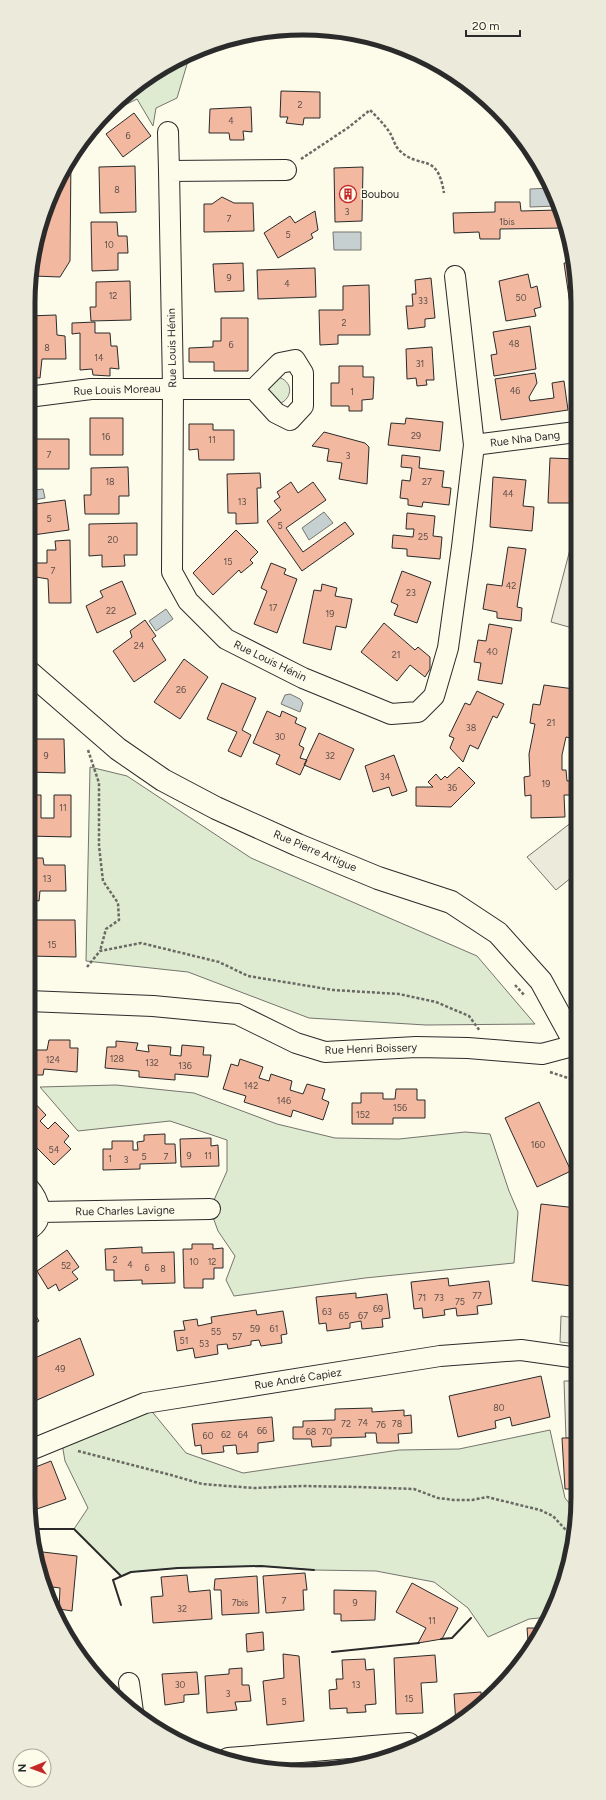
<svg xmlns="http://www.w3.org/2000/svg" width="606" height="1800" font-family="Figtree,sans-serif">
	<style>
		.green { fill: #deebd1; stroke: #74746e }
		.parking { fill: #eceadb; stroke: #74746e }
		.water { fill: #c7d0d0; stroke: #74746e }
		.building { fill: #f2b8a0; stroke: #2b2b2b }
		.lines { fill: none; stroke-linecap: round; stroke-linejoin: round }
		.minor-casing { stroke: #2b2b2b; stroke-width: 22 }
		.major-casing { stroke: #2b2b2b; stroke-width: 24 }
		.path { stroke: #6a6964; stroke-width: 2.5; stroke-dasharray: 3 2; stroke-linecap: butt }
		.minor { stroke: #fdfbea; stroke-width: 20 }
		.major { stroke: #fdfbea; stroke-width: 22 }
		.wall { stroke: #2b2b2b; stroke-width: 2 }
		.labels { text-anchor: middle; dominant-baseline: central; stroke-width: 3; stroke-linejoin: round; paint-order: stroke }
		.number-label { font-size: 9px; fill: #5d4e48 }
		.poi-label { font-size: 11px; fill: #2b2b2b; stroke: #fdfbea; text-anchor: start }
		.street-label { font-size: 11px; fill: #2b2b2b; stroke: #fdfbea }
		.rim { fill: none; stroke: #2b2b2b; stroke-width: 5 }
	</style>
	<rect width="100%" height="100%" fill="#fdfbea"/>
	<!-- green -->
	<path class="green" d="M188 54H190L177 98 156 108 153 126 137 99 103 116C125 88 158 70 188 54Z
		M277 377C293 380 294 398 279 404L264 387Z
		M90 767 127 776 251 858 477 956 535 1024 426 1025 309 1018 188 972 86 961Z
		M116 1085 194 1093 277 1124 335 1138 399 1139 465 1132 490 1134 509 1191 518 1212 514 1263 365 1278 234 1296 226 1280 235 1256 218 1231 210 1209 227 1171V1140L170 1121 78 1131 40 1087Z
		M145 1403 186 1453 243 1473 399 1450 459 1449 550 1430 565 1498 576 1512C573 1550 567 1584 549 1617L529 1619 488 1637 468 1608 434 1582 376 1571 314 1570 261 1566 178 1568 131 1572 121 1576 74 1529 88 1508 65 1461 61 1438Z"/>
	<!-- parking -->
	<path class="parking" d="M573 538 576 539V629L551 622Z
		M577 818V873L556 890 527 857Z
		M576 1303H578V1344L560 1342 561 1316 576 1318Z
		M564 1381H578V1438H566Z"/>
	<!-- water -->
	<path class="water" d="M552 188 557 206 530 207V189Z
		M333 232H361V250H334Z
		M43 489 45 498 28 501V491Z
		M324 512 333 523 309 540 302 528Z
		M166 609 173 619 156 631 149 621Z
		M290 694 300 699 303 703 300 712 281 704 285 695Z"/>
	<!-- building -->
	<path class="building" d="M281 91 320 92V118H304L303 125 286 123 288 117H280Z
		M251 107 252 132 243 131 244 140H230L229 133H209L210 109Z
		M134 113 151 136 123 157 106 134Z
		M71 156 70 261 60 277 34 276 33 249 49 198Z
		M135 166 136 212 100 213 99 167Z
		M363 167 362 221 335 222 334 168Z
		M222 197 234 203H253L254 231 204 232V204H212Z
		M495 202H520L521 211 558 210 564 228 500 229V239H480L479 232 454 233 453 213 495 212Z
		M315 211 318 230 311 234 313 238 278 258 264 233 290 216 295 223Z
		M91 222H117L118 236H127L128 253H118V270L92 271Z
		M574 262 576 267V325H573L564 263Z
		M243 263 244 291 215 292 213 264Z
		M315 268 316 297 258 299 257 270Z
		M528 274 531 288 537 286 541 307 534 309 536 316 506 321 499 281Z
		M431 278 435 318 425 319V327L408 329 406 306H413L412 294H416L415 280Z
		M130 281 131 320 91 321 90 307H96V282Z
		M369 285 370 335H338V344L320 345 319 310H343V286Z
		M56 315 57 335 65 336 66 359H42L40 378 28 377V316Z
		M221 318H248V371H214V362H189V348L213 347V341H221Z
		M95 322V333H110L111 346H117L119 369 110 368V376L93 375 92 369 80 370V333L72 334V323Z
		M530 326 536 369 494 376 491 355 497 354 493 332Z
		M432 347 434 380H426L427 385 417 386 416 378 407 379 406 349Z
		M339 366H363V377H374L373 399 362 400V411H349V406H331V383H339Z
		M535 373 537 383 529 397 530 401 554 398 552 383 564 381 568 410 501 420 495 379Z
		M90 418H123V455H90Z
		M406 418 443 422 440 451 388 445 391 423 405 424Z
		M189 424H213V430H234V460H199L198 449 189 450Z
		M324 432 365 443 369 447 367 484 339 479 342 463 327 461 329 449 312 446Z
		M28 439H69V469H34L33 480H28Z
		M402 455 420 457 419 468 444 471 442 487 451 488 449 505 423 502 422 507 408 505V499L400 498 402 480 410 481 412 468 401 467Z
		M550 458 576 459V503H548Z
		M128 467 129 496H119V514H85L84 495H91V468Z
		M260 473 261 488H257L258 523 236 524V513H228L227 474Z
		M493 477 526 480 523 506 534 507 532 531 490 527Z
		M291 482 298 493 313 482 326 500 286 528 303 552 345 522 354 534 302 571 267 521 281 510 274 501 280 497 277 492Z
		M65 500 69 530 33 535 28 505Z
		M407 513 435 516 433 536 442 537 440 559 407 556V549L392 548 393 535 413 537 414 529H406Z
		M137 523V555H124L125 566 102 567V555L89 556V524Z
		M236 530 258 552 250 560 253 563 241 573 239 570 213 595 193 573Z
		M70 540 71 603H49L48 579 36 577V563H47V550H56L55 541Z
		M508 547 526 549 517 607 522 608 521 621 497 618V612L483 609 487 584 502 586Z
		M271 563 286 569 284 574 297 579 277 633 254 624 267 591 261 588Z
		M402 571 431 582 417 623 394 615 398 605 391 602Z
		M122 581 136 614 97 633 86 606 103 597 100 591Z
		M322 584 337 588 335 596 352 599 346 628 336 626 331 650 303 643 314 590 321 591Z
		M145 620 156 636 152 639 166 660 134 682 113 651 132 637 130 631Z
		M384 623 415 650 418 647 430 657V669L425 677 410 665 397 681 361 652Z
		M489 624 512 628 502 684 478 680 481 663 474 662 478 640 486 641Z
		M184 659 208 677 180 719 154 702Z
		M222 683 256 698 242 730 251 735 241 757 228 751 237 732 207 719Z
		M544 685 574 689 570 712 576 714 577 726 573 725 571 738 566 737 562 755V770H566L567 781H573V795H564L565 817 531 818V795L525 796 524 777 530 776 529 754 535 724 530 723 533 704 540 705Z
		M477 691 504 704 497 718 493 716 478 749 470 745 463 762 450 748 454 738 449 736 465 703 470 705Z
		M267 711 280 717 282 711 297 718 295 723 306 728 299 745 304 748 300 758 307 760 300 775 276 764 280 755 253 743Z
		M319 733 354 749 340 780 304 765Z
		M28 739H64L65 773 28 772Z
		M394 755 407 791 392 796 389 787 373 792 365 766Z
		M459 767 475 783 451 807 416 806V787H433L428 782 436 774 441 780 445 776 447 778Z
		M28 795H41V818H54V795H71V837L28 836Z
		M28 858H43L44 865H65L66 891H40L39 901 28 899Z
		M28 920H75L76 957 29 956Z
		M49 1040H70V1048H78L77 1072 44 1069 43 1075H28V1042H36V1050H47Z
		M116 1041 138 1043 136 1050 149 1052 148 1045 171 1047 170 1055 181 1056 182 1045 204 1047 203 1055H211L208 1077 175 1074V1080L139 1077V1071L105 1068 107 1047H116Z
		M240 1059 263 1067 259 1078 269 1081 271 1074 292 1081 290 1090 303 1094 307 1084 325 1089 322 1099 329 1102 323 1120 293 1110 291 1117 244 1102 246 1096 223 1089 231 1064 238 1066Z
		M396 1089H417V1100H425V1118H393V1124H352V1103H361V1093H383V1099H395Z
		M30 1098 46 1115 40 1121 48 1129 55 1122 69 1136 64 1142 71 1149 54 1165 32 1143 28 1144V1100Z
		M539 1102 571 1171 537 1187 505 1118Z
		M165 1134V1144H175L176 1163 140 1164V1169L103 1170V1149H112V1141H133V1150H138L137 1142 144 1141V1135Z
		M211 1138V1146L218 1145 219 1166 181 1167 180 1139Z
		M541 1204 577 1208V1234L571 1286 532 1281Z
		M192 1244H213V1249L223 1248V1268H214V1279H203V1288H184L183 1249H192Z
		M142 1247V1253L174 1252 175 1283 142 1284V1280L114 1281V1270H106L105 1249Z
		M67 1250 79 1267 72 1272 78 1279 59 1291 56 1284 48 1289 37 1271Z
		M448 1278 449 1286 489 1281 492 1304 477 1306 478 1314 457 1316 456 1308 444 1310 445 1315 423 1318 422 1308 414 1309 411 1282Z
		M28 1291 33 1298 28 1303Z
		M356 1293V1298L387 1294 390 1318 382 1319 383 1327 362 1329 361 1321 350 1323V1328L327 1331 326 1323 319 1324 316 1297Z
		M28 1304 39 1321 28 1328Z
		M256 1310 257 1315 283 1311 287 1334 281 1335 282 1343 261 1346 259 1340 251 1341V1345L228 1349 227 1344 217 1345 218 1354 195 1358 193 1348 177 1351 174 1331 185 1330 183 1321 197 1319 198 1326 212 1323 211 1317Z
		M80 1338 94 1375 28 1404V1361Z
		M541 1376 550 1417 512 1426 510 1417 495 1421 496 1428 458 1437 449 1396Z
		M372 1408V1412L404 1410V1416L411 1415 412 1433 398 1434 399 1443H377L376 1433H365L366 1437 331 1438V1446L312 1447 311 1439H293V1427H303V1421L335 1420V1409Z
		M272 1417 274 1441 258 1443V1452L237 1454 236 1445 223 1446 224 1452 202 1454 201 1445 195 1446 192 1424Z
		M562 1438H578V1489H565Z
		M51 1461 66 1499 31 1511 28 1497V1470Z
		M34 1551 77 1556 72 1611 59 1609 60 1588 44 1586Z
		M305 1573 307 1590H303L304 1610 266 1613 263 1576Z
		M187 1575 189 1592 210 1590 212 1619 153 1623 151 1597 163 1596 161 1577Z
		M257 1576 259 1613 222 1615 221 1590H214L215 1579Z
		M412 1583 458 1608 442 1639 418 1643 426 1628 396 1612Z
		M334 1590 376 1591 375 1620 341 1621V1614H334Z
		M527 1628H543L529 1653Z
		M263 1632 264 1650 247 1652 246 1634Z
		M283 1654 299 1656 304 1721 267 1725 263 1681 284 1678Z
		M435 1655 437 1682 421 1683 423 1713 396 1714 394 1658Z
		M365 1659 366 1670 374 1669 376 1704 365 1705 366 1712 347 1713V1708L330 1709 329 1690 337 1689 336 1679H343L342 1660Z
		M242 1668V1685H249L251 1701 235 1702 237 1710 207 1713 205 1676 229 1674V1669Z
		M197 1672 199 1694 184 1695V1702L165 1705 162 1674Z
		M481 1692 482 1704 456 1725 454 1694Z"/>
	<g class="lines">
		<!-- minor casing -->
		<g class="minor-casing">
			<path id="minor" d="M168 132 169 171
				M286 170 169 171 173 388 172 572 188 601 226 639 303 678 391 714 418 712 434 696 448 648 462 547 474 445 455 276
				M28 397 91 389H254L280 363 295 360 303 373V406L290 420 276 413 254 389
				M474 445 576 432
				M28 1001 153 1006 237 1014 296 1043 325 1052 416 1047 468 1048 542 1054 576 1045
				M28 1187C39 1199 47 1220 28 1230
				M40 1212 210 1209
				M28 1451 145 1403 440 1356 521 1350 578 1358
				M129 1683 133 1712
				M228 1758 409 1743"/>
		</g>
		<!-- major casing -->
		<g class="major-casing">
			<path id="major" d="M28 671 118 749 163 780 216 808 298 845 378 878 451 902 498 933 541 981 577 1047"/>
		</g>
		<!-- path -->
		<path class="path" d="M301 159 349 127 370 110C377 117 385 125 390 133 393 138 395 146 399 150 420 171 437 150 444 193
			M88 750 99 783V846L103 881 118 903 119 920 106 929 100 951
			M87 967 100 951 141 943 219 962 248 976 333 990 399 994 436 1002 469 1016 480 1031
			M515 985 525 996
			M550 1072 571 1079 577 1088
			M78 1451 171 1475 202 1484 254 1488 302 1486 359 1487 414 1489 438 1498 454 1500H472L487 1497 540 1510 553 1516 574 1539"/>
		<!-- minor -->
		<use href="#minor" class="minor"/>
		<!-- major -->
		<use href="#major" class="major"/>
		<!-- wall -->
		<path class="wall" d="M31 1529H74L121 1576
			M121 1605 113 1580 131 1572 178 1568 261 1566 314 1570
			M441 1639 452 1638 471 1618
			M332 1652 419 1643"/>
	</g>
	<!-- icons -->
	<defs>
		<g id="building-ring" transform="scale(0.9)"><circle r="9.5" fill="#fdfbea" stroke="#c62828" stroke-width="1.5"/><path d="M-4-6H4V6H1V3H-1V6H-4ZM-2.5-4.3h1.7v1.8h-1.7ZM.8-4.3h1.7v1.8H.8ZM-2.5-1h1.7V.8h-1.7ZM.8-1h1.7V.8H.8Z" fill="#c62828"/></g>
	</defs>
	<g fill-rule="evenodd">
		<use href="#building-ring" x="348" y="194"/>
	</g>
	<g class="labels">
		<!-- number labels -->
		<g class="number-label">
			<text x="300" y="104">2</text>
			<text x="231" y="120">4</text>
			<text x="128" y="135">6</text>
			<text x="117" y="189">8</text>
			<text x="347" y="211">3</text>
			<text x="229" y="218">7</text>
			<text x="507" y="221">1bis</text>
			<text x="288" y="234">5</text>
			<text x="109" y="244">10</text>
			<text x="229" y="277">9</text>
			<text x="287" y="283">4</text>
			<text x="113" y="295">12</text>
			<text x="521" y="297">50</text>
			<text x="423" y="300">33</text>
			<text x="344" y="322">2</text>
			<text x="514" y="343">48</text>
			<text x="231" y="344">6</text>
			<text x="47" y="347">8</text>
			<text x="99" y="357">14</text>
			<text x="420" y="363">31</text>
			<text x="515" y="390">46</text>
			<text x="352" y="391">1</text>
			<text x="416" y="435">29</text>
			<text x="106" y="436">16</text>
			<text x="212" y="439">11</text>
			<text x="49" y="454">7</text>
			<text x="348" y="455">3</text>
			<text x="110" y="481">18</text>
			<text x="427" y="481">27</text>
			<text x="508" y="493">44</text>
			<text x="242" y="501">13</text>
			<text x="49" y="518">5</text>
			<text x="280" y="525">5</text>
			<text x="423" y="536">25</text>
			<text x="113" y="539">20</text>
			<text x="228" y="561">15</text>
			<text x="53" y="570">7</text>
			<text x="511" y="585">42</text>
			<text x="411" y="592">23</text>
			<text x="273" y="607">17</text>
			<text x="111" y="610">22</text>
			<text x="330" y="613">19</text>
			<text x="139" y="645">24</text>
			<text x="492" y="651">40</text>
			<text x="396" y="654">21</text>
			<text x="181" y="689">26</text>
			<text x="551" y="722">21</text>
			<text x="471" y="727">38</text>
			<text x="280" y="736">30</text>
			<text x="46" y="755">9</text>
			<text x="330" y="755">32</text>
			<text x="385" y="776">34</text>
			<text x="546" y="783">19</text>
			<text x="452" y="787">36</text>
			<text x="63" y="807">11</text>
			<text x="47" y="878">13</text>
			<text x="52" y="944">15</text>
			<text x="117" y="1058">128</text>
			<text x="53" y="1059">124</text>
			<text x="152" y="1062">132</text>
			<text x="185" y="1065">136</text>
			<text x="251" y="1085">142</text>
			<text x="284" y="1100">146</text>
			<text x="400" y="1107">156</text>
			<text x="363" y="1114">152</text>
			<text x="538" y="1144">160</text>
			<text x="54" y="1149">54</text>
			<text x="189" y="1155">9</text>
			<text x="208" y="1155">11</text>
			<text x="144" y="1156">5</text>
			<text x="166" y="1156">7</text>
			<text x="110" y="1158">1</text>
			<text x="126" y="1159">3</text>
			<text x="115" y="1259">2</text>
			<text x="194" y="1261">10</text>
			<text x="212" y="1261">12</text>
			<text x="130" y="1264">4</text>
			<text x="66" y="1265">52</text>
			<text x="147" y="1267">6</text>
			<text x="163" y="1268">8</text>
			<text x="477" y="1295">77</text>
			<text x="422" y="1297">71</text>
			<text x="439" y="1297">73</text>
			<text x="460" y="1301">75</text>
			<text x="378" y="1308">69</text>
			<text x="327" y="1311">63</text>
			<text x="344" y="1315">65</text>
			<text x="363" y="1315">67</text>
			<text x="255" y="1328">59</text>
			<text x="274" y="1328">61</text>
			<text x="216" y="1331">55</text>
			<text x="237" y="1336">57</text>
			<text x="184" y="1340">51</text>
			<text x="204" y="1343">53</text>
			<text x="60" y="1368">49</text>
			<text x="499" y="1407">80</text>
			<text x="363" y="1422">74</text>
			<text x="346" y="1423">72</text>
			<text x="397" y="1423">78</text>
			<text x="381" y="1424">76</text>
			<text x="262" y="1430">66</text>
			<text x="311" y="1431">68</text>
			<text x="327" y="1431">70</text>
			<text x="226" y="1434">62</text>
			<text x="243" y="1434">64</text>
			<text x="208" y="1435">60</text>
			<text x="284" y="1600">7</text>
			<text x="240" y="1602">7bis</text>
			<text x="355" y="1602">9</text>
			<text x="182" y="1608">32</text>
			<text x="432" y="1620">11</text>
			<text x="180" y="1684">30</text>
			<text x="356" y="1684">13</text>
			<text x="228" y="1693">3</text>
			<text x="409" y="1698">15</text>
			<text x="284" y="1701">5</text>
		</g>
		<!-- poi labels -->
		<g class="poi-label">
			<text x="361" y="194">Boubou</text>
		</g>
		<!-- street labels -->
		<g class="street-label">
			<text transform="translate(172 348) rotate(-91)">Rue Louis Hénin</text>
			<text transform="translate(117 390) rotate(-2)">Rue Louis Moreau</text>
			<text transform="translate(525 439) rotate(-7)">Rue Nha Dang</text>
			<text transform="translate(270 661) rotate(26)">Rue Louis Hénin</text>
			<text transform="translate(315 851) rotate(23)">Rue Pierre Artigue</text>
			<text transform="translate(371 1049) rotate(-2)">Rue Henri Boissery</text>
			<text transform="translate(125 1211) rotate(-1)">Rue Charles Lavigne</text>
			<text transform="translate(298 1379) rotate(-9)">Rue André Capiez</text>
		</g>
	</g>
	<!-- crop -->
	<path d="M0 0H606V1800H0ZM303 35H303A268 268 0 0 1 571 303V1497A268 268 0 0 1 303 1765H303A268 268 0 0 1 35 1497V303A268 268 0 0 1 303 35Z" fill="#eceadb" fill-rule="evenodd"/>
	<path class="rim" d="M303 35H303A268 268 0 0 1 571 303V1497A268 268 0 0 1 303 1765H303A268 268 0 0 1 35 1497V303A268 268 0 0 1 303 35Z"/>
	<!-- north arrow -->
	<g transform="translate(32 1768) rotate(269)"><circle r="19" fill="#fdfbea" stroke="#a9a89e"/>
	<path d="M0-3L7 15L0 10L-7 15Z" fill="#c62828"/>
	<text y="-6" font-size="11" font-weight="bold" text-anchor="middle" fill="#2b2b2b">N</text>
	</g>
	<!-- scale -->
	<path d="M466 30v6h54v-6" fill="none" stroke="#2b2b2b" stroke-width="2"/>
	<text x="472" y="30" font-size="12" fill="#2b2b2b" stroke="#fdfbea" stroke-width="3" paint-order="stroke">20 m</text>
</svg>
